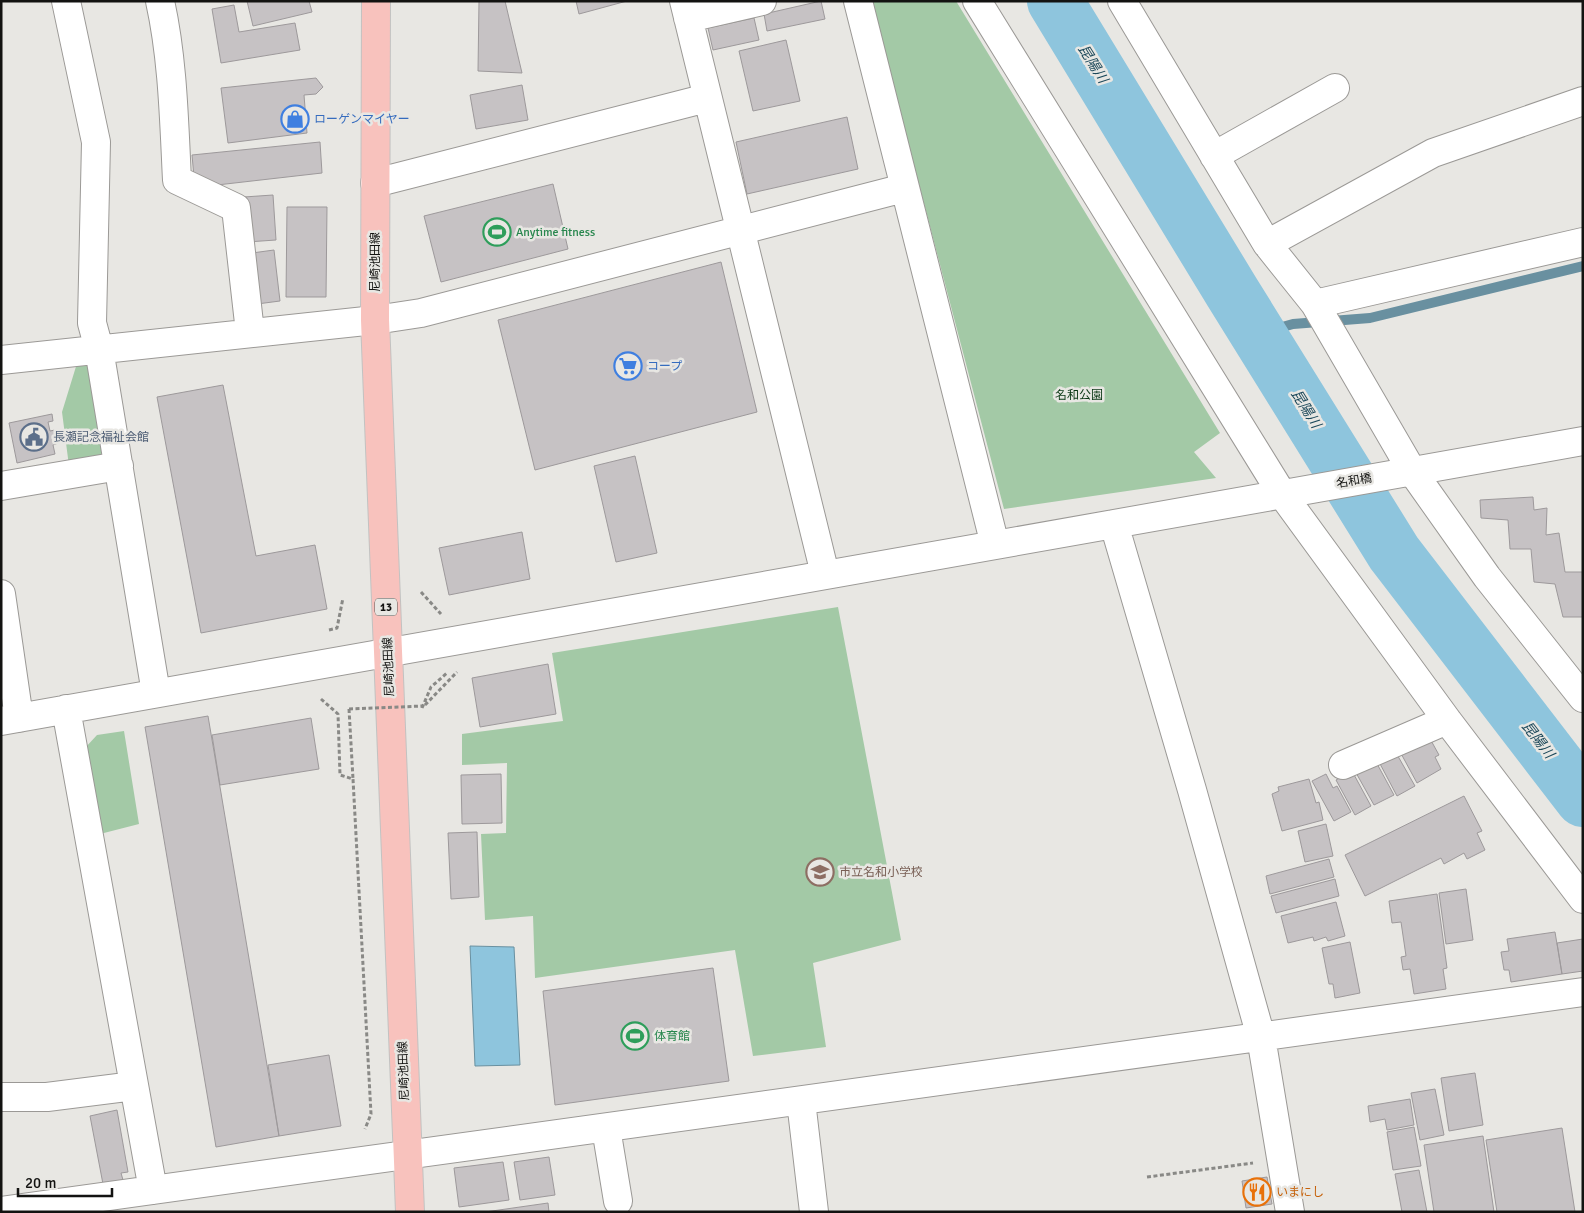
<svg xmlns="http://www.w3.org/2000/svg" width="1584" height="1213" font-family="Signika,'Noto Sans JP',sans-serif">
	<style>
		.green { fill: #a3c9a6 }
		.water { fill: #8ec5dd; stroke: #6990a0 }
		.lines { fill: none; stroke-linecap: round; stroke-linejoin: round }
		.stream { stroke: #6990a0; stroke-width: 10 }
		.river { stroke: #8ec5dd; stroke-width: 56 }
		.building { fill: #c6c2c4; stroke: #9d999b }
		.minor-casing { stroke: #9b9996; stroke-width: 30 }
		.major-casing { stroke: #c2c2c1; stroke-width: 30 }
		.path { stroke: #898986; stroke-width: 3; stroke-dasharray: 4 2.5; stroke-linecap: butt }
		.minor { stroke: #fff; stroke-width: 28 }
		.major { stroke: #f8c2bd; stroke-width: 28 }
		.path-bridge { stroke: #898986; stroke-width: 3; stroke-dasharray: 4 2.5; stroke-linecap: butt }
		.labels { text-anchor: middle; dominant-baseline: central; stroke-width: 5; stroke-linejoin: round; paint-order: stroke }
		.shield { fill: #e8e7e3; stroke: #535350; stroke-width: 1 }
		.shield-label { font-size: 11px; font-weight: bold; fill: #131311 }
		.shop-label { font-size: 12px; fill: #366cbe; stroke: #e8e7e3; text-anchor: start }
		.leisure-label { font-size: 12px; fill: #27864d; stroke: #e8e7e3; text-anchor: start }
		.street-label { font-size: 12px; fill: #131311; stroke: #e8e7e3 }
		.park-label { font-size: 12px; fill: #083512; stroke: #e8e7e3 }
		.service-label { font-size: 12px; fill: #4e5e75; stroke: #e8e7e3; text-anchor: start }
		.education-label { font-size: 12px; fill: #785e54; stroke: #e8e7e3; text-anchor: start }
		.food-label { font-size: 12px; fill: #c56008; stroke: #e8e7e3; text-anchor: start }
		.water-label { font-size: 14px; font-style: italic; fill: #1b485a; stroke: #e8e7e3 }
	</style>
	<rect width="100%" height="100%" fill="#e8e7e3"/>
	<!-- green -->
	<path class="green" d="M871 1H956L1220 433 1194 452 1216 478 1004 509Z
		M90 359 106 448 95 462 69 466 62 412 78 360Z
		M838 607 901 940 813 963 826 1047 753 1056 735 950 535 978 533 916 485 920 481 834 506 833 507 763 462 765V734L563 721 552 653Z
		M124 731 139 824 100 834 85 748 97 735Z"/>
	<!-- water -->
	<path class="water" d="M470 946 514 947 520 1065 475 1066Z"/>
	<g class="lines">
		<!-- stream -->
		<path class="stream" d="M1258 334 1293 324 1370 318 1583 266"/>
		<!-- river -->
		<path class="river" d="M1055 1 1232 292 1394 553 1583 799"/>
	</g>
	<!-- building -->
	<path class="building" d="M247 1H309L312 12 253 26Z
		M479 1H505L522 73 478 71Z
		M576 1H627L579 14Z
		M821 1 825 19 767 31 764 14Z
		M234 5 239 32 295 23 300 50 221 63 212 9Z
		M754 18 759 40 713 50 708 28Z
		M786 40 800 101 753 111 739 51Z
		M316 78 323 87 316 94 304 95 307 133 228 143 221 88Z
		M522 85 528 120 476 129 470 95Z
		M847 117 858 169 747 194 736 142Z
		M320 142 322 173 217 185 194 177 192 155Z
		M553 184 568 249 441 282 424 216Z
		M273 195 276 240 247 242 244 197Z
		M287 207H327L326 297H286Z
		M274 250 280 301 257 304 252 253Z
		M721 262 757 412 535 470 498 320Z
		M223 385 256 556 315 545 327 609 201 633 157 397Z
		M52 414 53 421 48 422 50 431 55 430 58 443 53 445 55 454 17 463 9 423Z
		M635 456 657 553 616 562 594 466Z
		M1533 497 1534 510 1547 508 1546 535 1559 533 1565 572H1583V617H1563L1555 584 1534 582 1531 549H1510L1508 520 1481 518 1480 500Z
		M522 532 530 579 449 595 439 548Z
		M548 664 556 714 480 727 472 678Z
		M208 716 279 1136 216 1147 145 727Z
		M311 718 319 769 220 785 212 735Z
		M1428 735 1439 755 1435 757 1441 769 1417 783 1398 748Z
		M1395 751 1415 786 1397 796 1378 760Z
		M1375 760 1394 795 1374 805 1355 771Z
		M1352 771 1371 806 1355 815 1336 780Z
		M501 774 502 823 462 824 461 775Z
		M1326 774 1333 788 1337 786 1351 812 1334 821 1312 781Z
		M1309 779 1316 803 1319 802 1323 820 1282 831 1272 794 1279 791 1278 787Z
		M1464 796 1482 831 1477 833 1485 850 1467 859 1464 853 1444 864 1441 858 1365 896 1345 855Z
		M1326 824 1333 856 1305 862 1298 831Z
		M477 832 479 897 451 899 448 833Z
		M1329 859 1334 877 1270 894 1266 876Z
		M1335 879 1339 896 1276 913 1271 896Z
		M1466 889 1473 940 1446 944 1439 893Z
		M1437 894 1447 968 1443 969 1446 989 1414 994 1410 969 1403 970 1401 957 1406 956 1401 922 1392 923 1389 901Z
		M1336 902 1345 936 1328 941 1326 937 1314 941 1313 937 1288 943 1281 916Z
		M1555 932 1562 974 1511 982 1509 970H1504L1501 952 1509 951 1507 939Z
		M1583 939V971L1562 974 1557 943Z
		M1350 942 1360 993 1335 998 1333 984H1329L1322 948Z
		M713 968 729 1081 555 1105 543 991Z
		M329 1055 341 1126 279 1136 268 1065Z
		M1475 1073 1483 1125 1449 1131 1441 1078Z
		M1435 1089 1444 1135 1420 1140 1411 1093Z
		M1410 1099 1414 1125 1387 1130 1385 1119 1370 1122 1368 1106Z
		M117 1110 128 1172 121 1173 123 1180 103 1184 90 1116Z
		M1414 1127 1421 1166 1393 1170 1387 1132Z
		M1562 1128 1575 1212H1497L1486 1140Z
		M1483 1136 1494 1212H1434L1424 1145Z
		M549 1157 555 1195 520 1200 514 1162Z
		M503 1162 509 1200 459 1207 454 1168Z
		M1419 1170 1427 1212H1402L1395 1174Z
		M1267 1177 1272 1204 1246 1208 1242 1181Z
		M548 1203 549 1212H485Z"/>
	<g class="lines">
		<!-- minor casing -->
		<g class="minor-casing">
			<path id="minor" d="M66 1 96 142 92 323 99 349 156 693
				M160 1C173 60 174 121 177 180L236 208 250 332
				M684 1 825 574
				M858 1 995 545
				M977 1 1282 494 1447 720 1583 899
				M1122 1 1267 244 1315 304 1412 471 1487 577 1583 698
				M688 18 762 1
				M1214 156 1335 88
				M375 183 707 98
				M1267 244 1433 153 1583 101
				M1315 304 1583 242
				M1 360 375 320 421 313 904 188
				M1 486 119 466
				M1114 524 1192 790 1261 1037 1290 1212
				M1 594 19 718
				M66 709 153 1190
				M1 721 1583 441
				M1343 765 1447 720
				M1 1097H47L134 1086
				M801 1101 814 1212
				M606 1128 618 1201
				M1 1211 1583 992"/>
		</g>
		<!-- major casing -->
		<g class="major-casing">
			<path id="major" d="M376 1 375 320 410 1212"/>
		</g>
		<!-- path -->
		<path class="path" d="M421 592 441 614
			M329 630 337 628 343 598
			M321 699 338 714 340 775 353 779 371 1114 365 1129
			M425 705 457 672
			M422 708 431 687 447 673
			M349 709 353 779
			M1147 1177 1253 1163"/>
		<!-- minor -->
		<use href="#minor" class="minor"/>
		<!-- major -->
		<use href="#major" class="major"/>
		<!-- path-bridge -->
		<path class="path-bridge" d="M349 709 423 706"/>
	</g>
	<!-- icons -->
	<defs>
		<g id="shop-ring" transform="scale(1.4375)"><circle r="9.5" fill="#e8e7e3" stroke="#3f7fe0" stroke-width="1.5"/><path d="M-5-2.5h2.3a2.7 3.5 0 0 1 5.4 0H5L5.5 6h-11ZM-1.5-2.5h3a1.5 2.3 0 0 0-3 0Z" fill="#3f7fe0"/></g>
		<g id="stadium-ring" transform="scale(1.4375)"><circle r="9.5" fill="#e8e7e3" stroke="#2e9e5b" stroke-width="1.5"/><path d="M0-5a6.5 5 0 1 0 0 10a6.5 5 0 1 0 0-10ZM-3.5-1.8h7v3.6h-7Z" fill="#2e9e5b"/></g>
		<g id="supermarket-ring" transform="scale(1.4375)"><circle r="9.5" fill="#e8e7e3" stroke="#3f7fe0" stroke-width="1.5"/><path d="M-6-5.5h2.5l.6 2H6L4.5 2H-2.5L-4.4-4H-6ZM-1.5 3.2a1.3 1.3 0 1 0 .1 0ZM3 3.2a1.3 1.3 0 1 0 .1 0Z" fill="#3f7fe0"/></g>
		<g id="civic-ring" transform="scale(1.4375)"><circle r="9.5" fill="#e8e7e3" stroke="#5c6f8a" stroke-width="1.5"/><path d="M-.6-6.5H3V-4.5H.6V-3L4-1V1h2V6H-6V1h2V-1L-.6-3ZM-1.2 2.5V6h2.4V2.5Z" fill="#5c6f8a"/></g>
		<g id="school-ring" transform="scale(1.4375)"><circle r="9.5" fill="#e8e7e3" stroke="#8d6e63" stroke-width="1.5"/><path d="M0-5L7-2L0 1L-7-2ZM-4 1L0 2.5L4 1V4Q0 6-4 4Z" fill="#8d6e63"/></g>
		<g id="restaurant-ring" transform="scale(1.4375)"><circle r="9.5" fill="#e8e7e3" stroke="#e8710a" stroke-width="1.5"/><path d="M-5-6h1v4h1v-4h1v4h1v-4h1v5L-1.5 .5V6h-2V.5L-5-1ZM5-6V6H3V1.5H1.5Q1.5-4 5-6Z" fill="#e8710a"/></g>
	</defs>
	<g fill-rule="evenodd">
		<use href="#shop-ring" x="295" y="119"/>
		<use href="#stadium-ring" x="497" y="232"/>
		<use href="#supermarket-ring" x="628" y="366"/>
		<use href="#civic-ring" x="34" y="437"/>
		<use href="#school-ring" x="820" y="872"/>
		<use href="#stadium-ring" x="635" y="1036"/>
		<use href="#restaurant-ring" x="1257" y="1192"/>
	</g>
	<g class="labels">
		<!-- shield labels -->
		<rect class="shield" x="375" y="598.5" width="22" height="17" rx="4"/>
		<g class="shield-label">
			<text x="386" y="607">13</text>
		</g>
		<!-- shop labels -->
		<g class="shop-label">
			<text x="314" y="119">ローゲンマイヤー</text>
			<text x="647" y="366">コープ</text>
		</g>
		<!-- leisure labels -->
		<g class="leisure-label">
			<text x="516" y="232">Anytime fitness</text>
			<text x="654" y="1036">体育館</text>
		</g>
		<!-- street labels -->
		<g class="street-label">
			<text transform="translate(375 262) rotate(-90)">尼崎池田線</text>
			<text transform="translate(1354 481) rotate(-10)">名和橋</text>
			<text transform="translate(389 667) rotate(-92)">尼崎池田線</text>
			<text transform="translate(404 1071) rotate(-92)">尼崎池田線</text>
		</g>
		<!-- park labels -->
		<g class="park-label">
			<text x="1079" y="395">名和公園</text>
		</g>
		<!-- service labels -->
		<g class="service-label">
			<text x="53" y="437">長瀬記念福祉会館</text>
		</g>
		<!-- education labels -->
		<g class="education-label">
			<text x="839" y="872">市立名和小学校</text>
		</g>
		<!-- food labels -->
		<g class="food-label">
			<text x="1276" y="1192">いまにし</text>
		</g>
		<!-- water labels -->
		<g class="water-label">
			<text transform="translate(1093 64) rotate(58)">昆陽川</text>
			<text transform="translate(1306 409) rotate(58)">昆陽川</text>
			<text transform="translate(1538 740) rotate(52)">昆陽川</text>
		</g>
	</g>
	<!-- border -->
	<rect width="1584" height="1213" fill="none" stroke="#131311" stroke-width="5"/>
	<!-- scale -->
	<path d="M18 1188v8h94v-8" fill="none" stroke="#131311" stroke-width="2.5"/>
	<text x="25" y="1188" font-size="15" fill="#131311" stroke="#e8e7e3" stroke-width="4" paint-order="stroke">20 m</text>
</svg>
